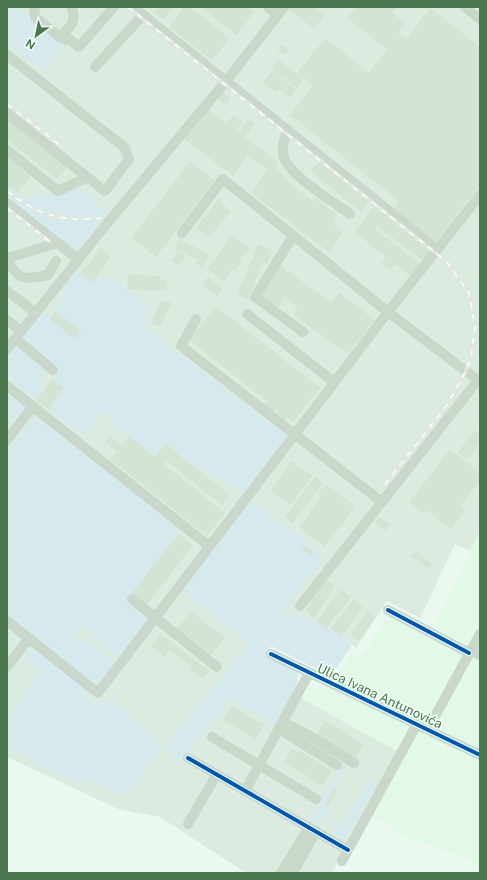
<svg xmlns="http://www.w3.org/2000/svg" width="487" height="880" font-family="'Public Sans',sans-serif">
	<style>
		.residential { fill: #e2f9e8 }
		.industrial { fill: #dcebdf }
		.green { fill: #d6eaed }
		.building { fill: #d3e4d5 }
		.lines { fill: none; stroke-linecap: round; stroke-linejoin: round }
		.minor { stroke: #cad8cc; stroke-width: 10 }
		.rail-casing { stroke: #e5e4e1; stroke-width: 3.5 }
		.rail { stroke: #edfff3; stroke-width: 2; stroke-dasharray: 6; stroke-linecap: butt }
		.cycleway-casing { stroke: #edfff3; stroke-width: 6 }
		.cycleway { stroke: #0057b8; stroke-width: 4 }
		.labels { text-anchor: middle; dominant-baseline: central; stroke-width: 3.5; stroke-linejoin: round; paint-order: stroke }
		.street-label { font-size: 13px; fill: #4a774e; stroke: #edfff3 }
	</style>
	<rect width="100%" height="100%" fill="#ebf8ef"/>
	<!-- residential -->
	<path class="residential" d="M480 531V864L407 837 365 811 397 752 303 699 313 684 328 689 351 655 364 653 387 616 430 635Z"/>
	<!-- industrial -->
	<path class="industrial" d="M7 7H480V531L470 551 455 544 420 618 387 601 356 648 330 629 294 613 254 672 398 752 332 873H246L160 817 118 809 7 757Z"/>
	<!-- green -->
	<path class="green" d="M7 7H18L64 45 45 72 7 42Z
		M7 185 25 197 55 194 81 188 96 205 107 212 80 248 72 249 7 199Z
		M75 269 92 281 96 276 105 283 110 276 151 307 146 315 151 318 146 328 287 436 242 493 165 444 155 457 129 436 128 438 102 411 84 434 49 410 64 388 54 380 56 368 21 338 41 310 47 314 49 319 75 339 81 331 55 311 64 292 59 288Z
		M16 344 45 366V371L38 383 42 392 36 401 7 375V355Z
		M7 392 26 408 22 415 18 412 7 427Z
		M37 415 182 528 128 598 149 618 118 658 90 637 87 629 78 627 74 635 79 641 86 640 115 663C108 672 103 682 91 683L7 618V454Z
		M249 501 318 551 322 558 282 614 290 620 294 613 330 629 352 645 331 676 271 646 265 654 297 671C303 683 281 715 275 726L232 698 200 734 181 762 164 748 125 796 96 781H78L35 766 36 762 7 747V710H12L41 671 23 658 32 646 86 688 88 692 86 699 94 705 99 700 107 702 110 697 164 748 249 643 181 590Z
		M341 764 346 766 325 805 330 809 324 821 318 818 314 825 308 821Z
		M369 780 377 784 344 841 332 834 335 828 332 825 335 821 344 825 347 819 346 817 352 807 353 808Z"/>
	<!-- building -->
	<path class="building" d="M157 7H174L164 20 153 12Z
		M184 7H190L230 38 212 61 169 27Z
		M200 7H247L254 12 237 35Z
		M291 7H315L325 15 314 29 289 10Z
		M356 7H397L392 13 406 23 398 33 406 39 430 8 479 46 480 45V185L436 242 393 209 399 201 290 115 313 85 297 73 325 38 369 73 387 49 347 18Z
		M281 45 289 49 285 55 278 51Z
		M279 60 304 79 297 88 272 69Z
		M273 71 296 89 290 98 279 89 276 92 262 82Z
		M222 92 231 98 226 105 217 99Z
		M207 109 227 123 233 115 243 122 236 130 239 132 249 119 255 124 245 137 279 163 276 167 289 183 313 201 315 198 337 215 333 219 337 222 334 225 344 232 329 252 251 193 268 170 248 155 233 176 184 139Z
		M7 118 68 165 57 179 7 140Z
		M7 157 31 176 17 193 7 185Z
		M190 161 215 180 156 257 131 238Z
		M319 161 369 202 361 212 311 171Z
		M218 200 231 211 209 238 196 228Z
		M374 206 432 252 424 262 377 226 375 229 421 265 412 277 395 264 390 271 381 264 386 257 354 232Z
		M232 235 249 248 239 261 241 262 235 271 232 269 224 281 207 269Z
		M179 239 209 254 203 267 197 264 198 260 174 249Z
		M258 244 273 250 267 264 263 262 248 299 237 295Z
		M101 248 112 256 91 283 80 274Z
		M178 251 185 256 178 265 172 261Z
		M280 266 332 302 339 292 375 320 348 354 293 315 298 308 285 298 278 308 261 296Z
		M128 274 160 276V280H167L166 290 159 289V291L127 289Z
		M207 277 223 287 217 296 202 286Z
		M167 300 172 303 160 327 151 323 161 301 166 303Z
		M216 306 320 388 293 422 287 417 283 422 275 415 278 410 276 409 271 415 262 408 267 401 189 340Z
		M55 311 81 331 75 339 49 319Z
		M52 379 64 388 49 410 36 401Z
		M474 430 480 434V442L468 459 458 452Z
		M109 436 121 446 129 436 155 457 165 444 230 495 222 505 167 461 164 464 225 513 207 536 110 459 117 451 105 442Z
		M450 449 480 472 478 473 480 475V481L461 506 466 510 451 529 426 510 423 513 409 502Z
		M292 461 312 476 290 505 270 490Z
		M315 476 323 483 293 523 285 517Z
		M326 484 355 506 325 547 299 527 321 497 318 494Z
		M379 517 391 525 386 531 375 523Z
		M178 534 193 545 147 605 132 593Z
		M304 546 314 552 311 556 302 550Z
		M415 551 433 564 429 569 411 556Z
		M326 579 335 586 314 618 305 611Z
		M341 589 351 597 326 629 316 621Z
		M353 600 363 607 341 637 331 629Z
		M191 611 225 638 209 658 176 630Z
		M368 611 376 617 359 641 350 634Z
		M161 634 209 671 203 679 189 669 191 666 170 650 164 657 151 647Z
		M232 706 264 725 255 739 223 720Z
		M325 721 364 744 355 759 316 736Z
		M292 749 298 752 299 750 332 770 322 786 284 762Z
		M334 789 338 791 328 807 325 805Z"/>
	<g class="lines">
		<!-- minor -->
		<path class="minor" d="M34 7 35 17 61 38 67 40
			M71 7C77 19 72 25 63 34L79 47 114 7
			M133 7 437 249
			M268 7 278 15
			M465 7 480 19
			M7 55 124 147 129 159 105 191 87 177
			M95 67 143 15
			M7 113 87 177 58 191 7 150
			M287 129C285 138 282 145 283 154 286 174 334 202 350 214
			M7 203 78 259
			M182 233 223 179 388 312 480 382
			M293 236 255 297 303 332
			M7 258 58 243
			M7 260C20 282 24 279 48 275L56 261
			M7 291 36 313
			M247 314 334 382
			M196 319 181 346 382 502
			M7 320 21 331
			M16 339 53 370
			M7 349 105 226 227 80 284 7
			M7 386 209 546
			M7 440 33 406
			M132 599 217 667
			M300 606 478 380
			M388 610 469 653
			M7 621 98 693 388 312 480 195
			M471 651 480 655
			M271 654 480 755
			M7 667 29 638
			M283 722 307 734 354 763
			M279 729 337 765
			M428 729 480 634
			M212 737 316 799
			M188 758 348 850
			M245 791 309 673
			M188 824 217 774
			M342 861 417 724
			M281 873 309 827
			M293 873 316 831"/>
		<!-- rail casing -->
		<g class="rail-casing">
			<path id="rail" d="M128 7 447 262 469 293 475 327 471 358 466 371 447 405 383 487
				M7 104 60 145
				M7 191C38 215 62 222 101 218
				M7 208 49 241"/>
		</g>
		<!-- rail -->
		<use href="#rail" class="rail"/>
		<!-- cycleway casing -->
		<g class="cycleway-casing">
			<path id="cycleway" d="M388 610 469 653
				M271 654 480 755
				M188 758 348 850"/>
		</g>
		<!-- cycleway -->
		<use href="#cycleway" class="cycleway"/>
	</g>
	<g class="labels">
		<!-- street labels -->
		<g class="street-label">
			<text transform="translate(380 696) rotate(25)">Ulica Ivana Antunovića</text>
		</g>
	</g>
	<!-- border -->
	<rect width="487" height="880" fill="none" stroke="#4a774e" stroke-width="16"/>
	<!-- north arrow -->
	<g transform="translate(36 36) rotate(213)" stroke="#edfff3" stroke-width="3" paint-order="stroke">
	<path d="M0-3L7 15L0 10L-7 15Z" fill="#4a774e"/>
	<text y="-6" font-size="11" font-weight="bold" text-anchor="middle" fill="#4a774e">N</text>
	</g>
</svg>
